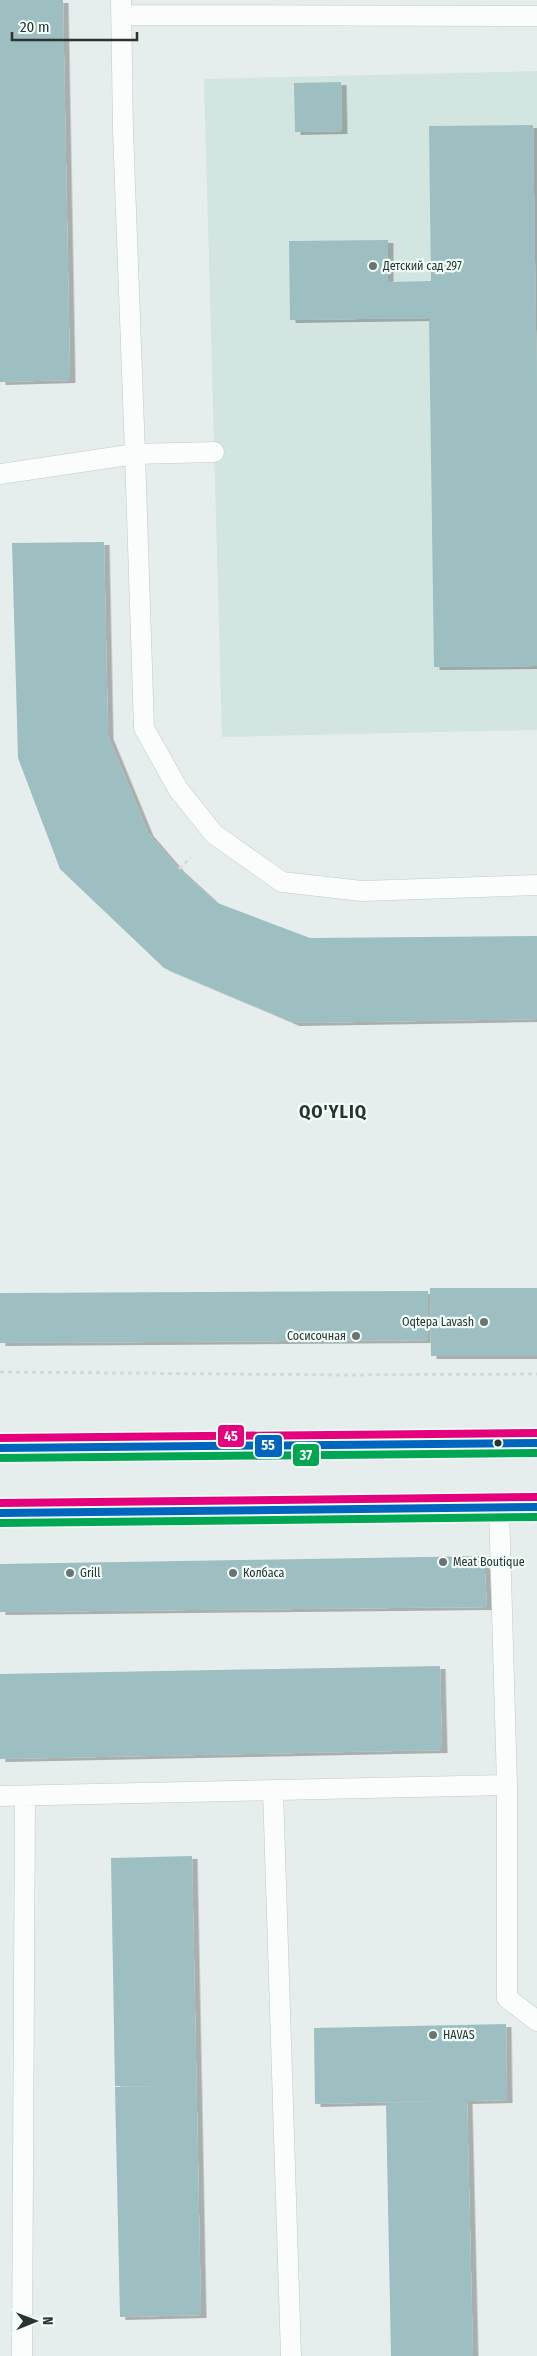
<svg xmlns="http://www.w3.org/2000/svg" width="537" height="2356" font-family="'Fira Sans Condensed',sans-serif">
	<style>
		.built { fill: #d3e5e1 }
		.building { fill: #9dbfc1; filter: url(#shadow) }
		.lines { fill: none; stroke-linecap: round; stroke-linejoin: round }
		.service-casing { stroke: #c2cac8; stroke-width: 21 }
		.secondary-casing { stroke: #c2cac8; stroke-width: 29 }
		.path { stroke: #d6d9d8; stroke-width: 3; stroke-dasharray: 4 4; stroke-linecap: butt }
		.service { stroke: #fbfcfc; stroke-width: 20 }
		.secondary { stroke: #fbfcfc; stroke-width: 28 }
		.bus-1-casing { stroke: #f1fffb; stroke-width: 11 }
		.bus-2-casing { stroke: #f1fffb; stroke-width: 11 }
		.bus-3-casing { stroke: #f1fffb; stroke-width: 11 }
		.bus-1 { stroke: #0065bd; stroke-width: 8 }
		.bus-2 { stroke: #00a651; stroke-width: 8 }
		.bus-3 { stroke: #e5007d; stroke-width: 8 }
		.poi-dot { fill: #6c7472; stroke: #f1fffb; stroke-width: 2 }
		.bus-dot { fill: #2b3230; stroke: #f1fffb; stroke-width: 2 }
		.labels { text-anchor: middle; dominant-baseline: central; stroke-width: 4.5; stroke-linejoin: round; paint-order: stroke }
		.poi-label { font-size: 12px; fill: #2b3230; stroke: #f1fffb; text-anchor: start }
		.district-label { font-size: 18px; font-weight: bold; letter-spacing: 1px; fill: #2b3230; stroke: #f1fffb }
		.line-badge { stroke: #f1fffb; stroke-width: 2 }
		.badge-label { font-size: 14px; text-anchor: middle; font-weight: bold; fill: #fff }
	</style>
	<defs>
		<filter id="shadow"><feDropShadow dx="5.5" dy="3" stdDeviation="0" flood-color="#0004"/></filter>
	</defs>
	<rect width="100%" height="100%" fill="#e5eeec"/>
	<!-- built -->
	<path class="built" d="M537 71V730L222 737 204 79Z"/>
	<!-- building -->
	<path class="building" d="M0 0H63L70 380 0 382Z
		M341 82 342 131 295 132 294 83Z
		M533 125 537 398V666L434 667 429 318 290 320 289 241 388 240V282L431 281 429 126Z
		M104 542 108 736 148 833 179 869 215 902 310 938 537 936V1019L294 1023 164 968 60 869 18 758 12 543Z
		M430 1288H537V1356H431Z
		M428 1291V1340L0 1343V1293Z
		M484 1556 487 1607 0 1612V1564Z
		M440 1666 442 1750 0 1759V1674Z
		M192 1856 201 2315 120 2317 115 2087 166 2086H115L111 1858Z
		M506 2024 507 2100 467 2101 473 2356H391L386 2103 438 2101 315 2104 314 2028Z"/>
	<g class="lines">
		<!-- service casing -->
		<g class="service-casing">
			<path id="service" d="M121 0 123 130 135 454 214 452
				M121 15 537 16
				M0 474 135 454 144 728 178 789 214 834 282 882 362 891 537 885
				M499 1507 507 1785V1998L537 2021
				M273 1790 291 2356
				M0 1796 507 1785
				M22 2356 25 1796"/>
		</g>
		<!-- secondary casing -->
		<g class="secondary-casing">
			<path id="secondary" d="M0 1448 537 1443
				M0 1513 537 1507"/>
		</g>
		<!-- path -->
		<path class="path" d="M179 869 191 857
			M0 1372 343 1375 537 1374"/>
		<!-- service -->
		<use href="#service" class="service"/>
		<!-- secondary -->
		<use href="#secondary" class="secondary"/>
		<!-- bus-1 casing -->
		<g class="bus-1-casing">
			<path id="bus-1" d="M0 1448 537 1443
				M0 1513 537 1507"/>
		</g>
		<!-- bus-2 casing -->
		<g class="bus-2-casing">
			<path id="bus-2" d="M0 1458 537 1453
				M0 1523 537 1517"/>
		</g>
		<!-- bus-3 casing -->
		<g class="bus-3-casing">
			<path id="bus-3" d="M0 1438 537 1433
				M0 1503 537 1497"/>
		</g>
		<!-- bus-1 -->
		<use href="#bus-1" class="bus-1"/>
		<!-- bus-2 -->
		<use href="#bus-2" class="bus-2"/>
		<!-- bus-3 -->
		<use href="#bus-3" class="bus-3"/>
	</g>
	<!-- markers -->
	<g class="poi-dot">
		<circle cx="373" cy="266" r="5"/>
		<circle cx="484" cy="1322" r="5"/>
		<circle cx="356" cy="1336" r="5"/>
		<circle cx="443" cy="1562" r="5"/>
		<circle cx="70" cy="1573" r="5"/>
		<circle cx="233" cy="1573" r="5"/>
		<circle cx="433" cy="2035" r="5"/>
	</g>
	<circle class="bus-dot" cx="498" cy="1443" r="4.5"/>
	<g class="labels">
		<!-- poi labels -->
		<g class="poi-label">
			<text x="383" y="266">Детский сад 297</text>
			<text x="474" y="1322" text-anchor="end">Oqtepa Lavash</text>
			<text x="346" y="1336" text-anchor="end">Сосисочная</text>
			<text x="453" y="1562">Meat Boutique</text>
			<text x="80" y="1573">Grill</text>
			<text x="243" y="1573">Колбаса</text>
			<text x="443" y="2035">HAVAS</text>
		</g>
		<!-- district labels -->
		<g class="district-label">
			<text x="333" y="1112">QO'YLIQ</text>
		</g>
	</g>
	<g class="line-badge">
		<rect x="217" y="1424" width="28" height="24" rx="5" fill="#e5007d"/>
		<rect x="254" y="1434" width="29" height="24" rx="5" fill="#0065bd"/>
		<rect x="292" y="1443" width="28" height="24" rx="5" fill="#00a651"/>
	</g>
	<g class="badge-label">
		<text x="231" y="1441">45</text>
		<text x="268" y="1450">55</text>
		<text x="306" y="1460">37</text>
	</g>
	<!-- north arrow -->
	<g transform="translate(35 2321) rotate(89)" stroke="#f1fffb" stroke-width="4" paint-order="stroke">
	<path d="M0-4L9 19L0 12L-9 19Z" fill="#2b3230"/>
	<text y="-8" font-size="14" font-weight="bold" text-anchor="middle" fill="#2b3230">N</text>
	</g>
	<!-- scale -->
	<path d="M12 32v8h125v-8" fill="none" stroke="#2b3230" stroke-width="2.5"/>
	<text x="20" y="32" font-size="15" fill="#2b3230" stroke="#f1fffb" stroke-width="4" paint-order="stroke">20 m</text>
</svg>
